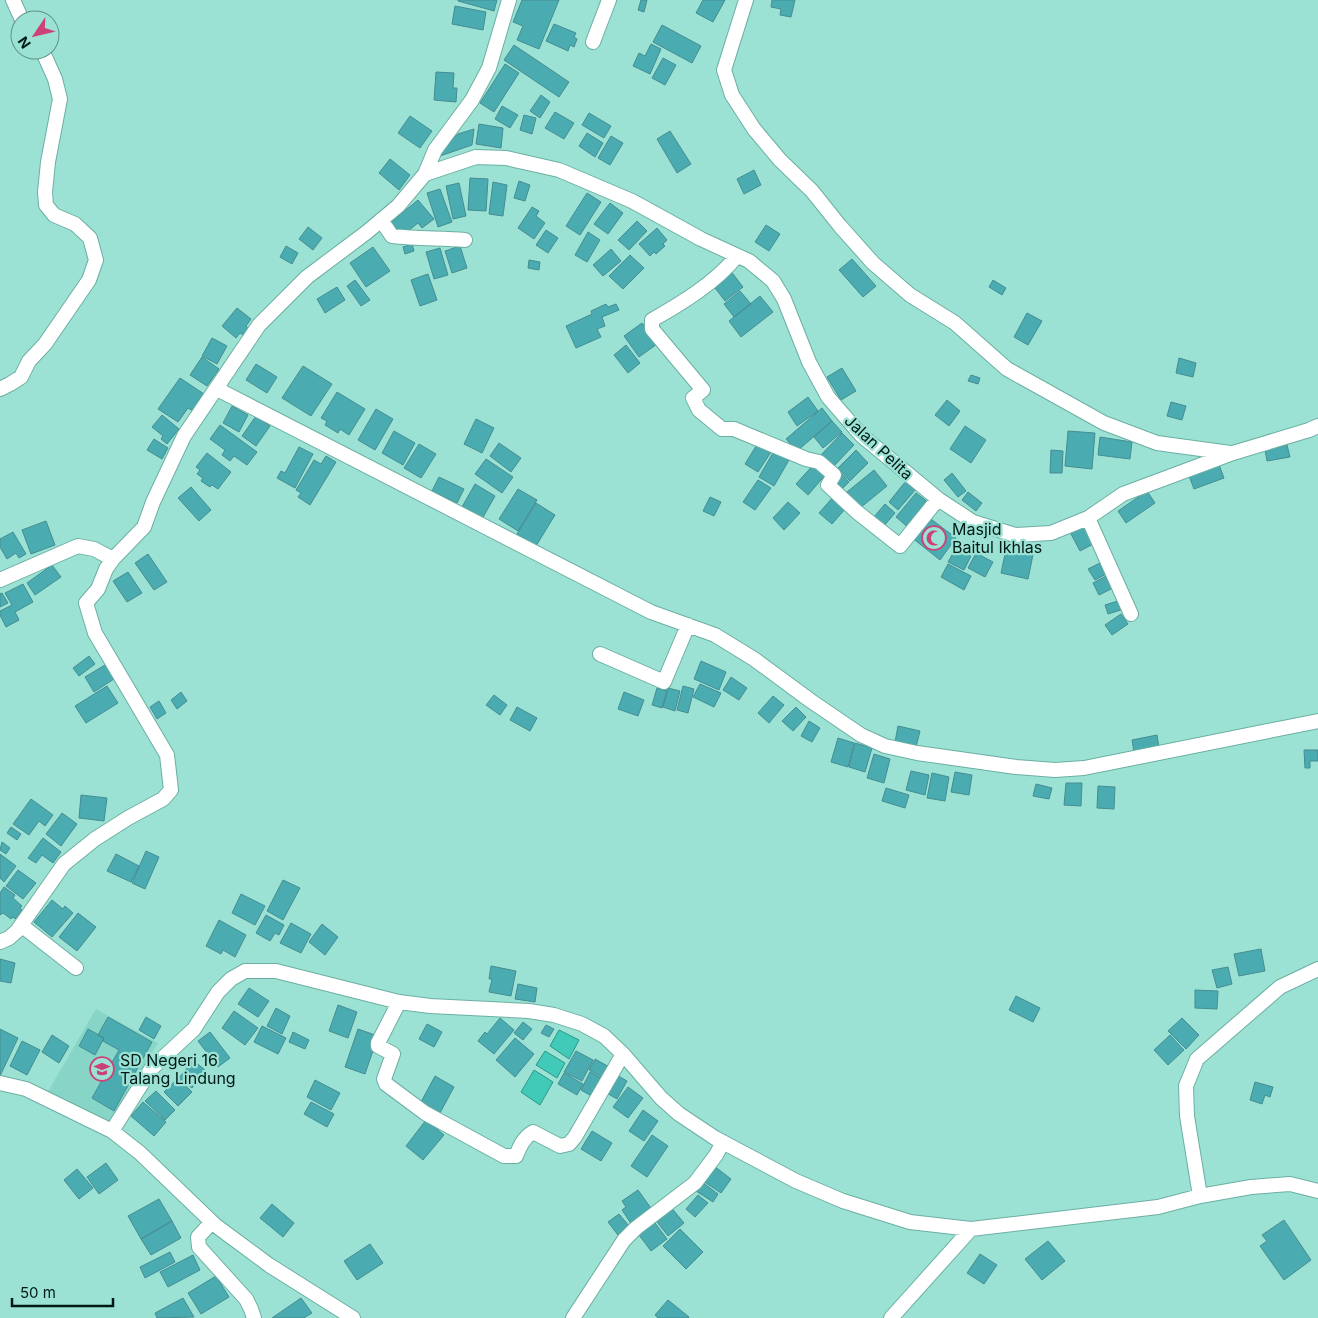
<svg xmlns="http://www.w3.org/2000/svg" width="1318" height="1318" font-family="Inter,sans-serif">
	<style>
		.built { fill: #86d5c7 }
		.water { fill: #40cab7; stroke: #2d9687 }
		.building { fill: #4aabb1; stroke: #458d92 }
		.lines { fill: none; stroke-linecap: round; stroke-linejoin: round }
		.minor-casing { stroke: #6bafa3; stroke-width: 16 }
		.minor { stroke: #fff; stroke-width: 14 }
		.labels { text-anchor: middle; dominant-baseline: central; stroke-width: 4.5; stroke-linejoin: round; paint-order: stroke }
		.street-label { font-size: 16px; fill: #001b17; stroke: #9ce2d4 }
		.poi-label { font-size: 16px; fill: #001b17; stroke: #9ce2d4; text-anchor: start }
	</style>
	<rect width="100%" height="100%" fill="#9ce2d4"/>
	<!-- built -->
	<path class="built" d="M96 1009 158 1043 109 1123 46 1095Z"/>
	<!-- water -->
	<path class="water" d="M559 1030 579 1040 569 1059 550 1046Z
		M545 1051 565 1063 557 1078 536 1065Z
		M534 1070 553 1082 540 1105 521 1092Z"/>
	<!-- building -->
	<path class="building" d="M458 0H497L494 11 458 1Z
		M522 0H559L539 49 517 40 523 26 513 22Z
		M641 0H647L644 12 638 10Z
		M703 0H725L713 22 696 13Z
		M772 0H795L791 17 780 15 781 9 771 7Z
		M455 6 486 12 483 30 452 24Z
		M554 24 576 33 574 37 577 39 574 47 570 45 568 51 546 41Z
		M662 25 701 46 692 63 653 42Z
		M651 44 661 49 650 74 633 66 639 53 645 56Z
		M514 45 569 82 559 97 504 60Z
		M663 58 676 65 665 85 652 78Z
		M505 64 519 73 494 112 480 103Z
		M436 72 454 73 453 88H457L456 102 434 100Z
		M541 95 550 102 540 118 530 111Z
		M502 106 518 115 510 128 495 119Z
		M555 112 574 123 564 139 545 128Z
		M589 113 611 126 604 138 582 125Z
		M524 115 536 118 532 134 520 130Z
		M410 116 432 131 420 148 398 133Z
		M479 124 503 128 501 148 476 144Z
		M474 129 472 145 440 156 445 145 458 134Z
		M670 131 691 164 677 173 657 139Z
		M587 133 603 143 595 157 579 146Z
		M611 136 623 143 610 165 598 158Z
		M390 159 410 175 399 190 379 173Z
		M754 170 761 185 744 194 737 179Z
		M470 178 488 179 486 211 468 210Z
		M519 181 530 185 525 201 514 198Z
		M493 182 507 185 503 216 489 214Z
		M459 183 466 216 453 219 446 186Z
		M440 189 452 222 438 227 427 193Z
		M587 193 601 202 580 235 566 226Z
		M418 200 434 219 422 228 418 223 402 236 391 222Z
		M610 203 623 213 608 234 594 224Z
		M532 207 539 211 536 216 545 223 534 239 518 228Z
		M637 221 647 231 629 250 618 240Z
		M766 225 780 234 769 251 755 242Z
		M308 227 322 238 313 250 299 239Z
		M657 228 667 240 663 244 665 246 656 254 654 252 650 256 639 244Z
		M546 230 558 238 548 253 536 245Z
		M588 232 600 240 587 262 575 255Z
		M412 244 414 251 405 254 403 247Z
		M286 246 298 253 292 264 280 257Z
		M460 246 467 268 452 273 445 251Z
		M373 247 390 271 366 287 350 263Z
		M440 248 448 275 434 279 426 252Z
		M611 249 621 261 603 276 593 265Z
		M630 255 644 268 623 289 609 276Z
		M852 259 876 286 863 297 839 270Z
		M529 260 540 262 539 270 528 268Z
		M730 270 743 287 725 301 712 284Z
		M428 274 437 300 420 306 411 280Z
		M355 280 370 300 361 306 347 286Z
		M993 280 1006 288 1002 295 989 287Z
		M337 287 345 300 325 313 317 299Z
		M740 291 751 304 734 317 724 304Z
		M760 296 773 312 741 337 729 321Z
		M606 304 608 307 616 304 619 310 602 317 605 326 597 329 601 337 576 348 566 326 592 314 591 311Z
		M237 308 251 319 246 326 248 328 243 335 240 333 236 338 222 326Z
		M1027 313 1042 321 1028 345 1014 337Z
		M642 323 657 344 639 357 624 336Z
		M212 338 227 346 217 364 202 356Z
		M626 345 640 363 628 373 614 355Z
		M202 357 219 369 207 386 190 375Z
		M1179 358 1196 363 1193 377 1176 373Z
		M256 364 277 377 267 393 246 380Z
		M303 366 332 384 311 416 282 398Z
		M842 368 856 391 841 400 827 377Z
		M971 375 980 378 978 384 968 381Z
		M180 378 204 394 193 411 188 408 178 422 158 409Z
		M337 392 365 409 349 435 340 429 338 433 325 425 327 421 321 418Z
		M808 397 818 411 797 426 788 412Z
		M947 400 960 411 949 426 935 415Z
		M1171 402 1186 406 1182 420 1167 416Z
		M232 406 248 415 239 432 223 423Z
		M822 408 832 421 797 451 786 439Z
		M376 409 393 419 375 450 358 440Z
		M162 415 179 429 167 444 161 439 163 436 152 427Z
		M256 416 270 426 256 446 242 436Z
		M476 419 494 428 482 453 464 444Z
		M832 421 842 432 823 448 814 437Z
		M220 425 257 452 247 465 234 456 230 461 222 455 225 450 210 439Z
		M965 426 986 440 971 463 950 449Z
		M394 431 415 443 403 465 382 453Z
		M1068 431 1095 433 1092 469 1065 466Z
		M842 433 854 445 832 468 820 456Z
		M1100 437 1132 442 1130 459 1098 455Z
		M154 439 168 448 162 459 147 450Z
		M499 443 521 458 511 472 490 456Z
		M758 443 771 452 758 472 745 464Z
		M419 444 436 454 421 478 404 468Z
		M1287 445 1290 457 1267 461 1265 450Z
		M299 447 313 454 295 488 277 478 281 471 285 473Z
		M856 450 868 463 850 481 838 468Z
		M1051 450 1063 451 1062 473H1050Z
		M774 451 789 460 774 486 759 477Z
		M207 453 231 472 218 489 212 485 210 487 201 481 203 478 197 474 200 470 196 467Z
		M326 456 336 462 310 505 298 497 301 493 296 490 314 460 321 464Z
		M486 459 513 477 502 493 475 474Z
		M1218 462 1224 478 1194 489 1188 473Z
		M815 463 827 473 808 495 796 484Z
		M874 470 887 486 860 508 847 492Z
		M840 472 849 482 840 491 830 482Z
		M952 473 966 491 958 497 944 480Z
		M439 477 464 489 457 503 432 491Z
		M758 480 771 488 755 510 743 502Z
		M906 481 916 489 898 510 889 502Z
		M475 484 495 496 482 519 462 507Z
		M191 487 211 510 199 521 178 498Z
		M518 489 537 500 518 531 499 519Z
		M1147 491 1155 503 1126 523 1118 511Z
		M968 492 982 503 976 511 962 500Z
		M916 493 929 503 909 528 896 517Z
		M834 496 846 508 832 524 819 513Z
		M710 497 721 502 714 516 703 511Z
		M788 502 800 513 784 530 773 518Z
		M536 503 555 515 536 546 517 534Z
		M885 504 895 513 883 527 873 518Z
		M927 516 956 538 940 560 911 537Z
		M46 521 55 545 31 554 22 530Z
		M1086 524 1095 543 1080 551 1070 532Z
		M13 532 26 554 19 558 16 553 7 559 0 547V539Z
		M1008 540 1035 545 1028 579 1001 573Z
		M956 548 971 556 964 570 948 562Z
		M976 553 993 562 985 577 968 568Z
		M148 554 167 582 154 590 135 563Z
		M1104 561 1110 572 1095 580 1088 569Z
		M948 564 971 576 964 590 941 577Z
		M52 565 61 577 35 595 27 583Z
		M128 572 142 593 127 602 113 581Z
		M1108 575 1115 587 1099 595 1093 583Z
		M23 584 33 602 15 612 19 620 6 627 0 615V611L12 605 5 593Z
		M2 593 8 603 0 607V594Z
		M1121 600 1124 609 1108 614 1105 605Z
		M1121 614 1128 624 1112 635 1105 625Z
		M89 656 95 664 79 676 73 668Z
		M701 661 726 672 719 690 694 679Z
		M105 665 114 679 94 692 85 677Z
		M731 677 747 688 739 700 723 690Z
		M700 684 721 693 714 707 693 697Z
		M107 686 118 703 86 723 75 706Z
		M683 686 694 689 688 713 677 710Z
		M657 688 667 691 662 708 652 705Z
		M668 688 680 691 675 711 663 707Z
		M181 692 187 701 177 709 171 700Z
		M624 692 644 700 638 716 618 709Z
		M494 695 507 705 500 715 486 705Z
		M773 696 784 705 769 723 758 713Z
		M159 701 166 713 157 719 150 707Z
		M517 707 537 718 530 731 510 720Z
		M796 707 806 717 793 731 782 721Z
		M809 721 820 728 812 742 801 736Z
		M898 726 920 731 916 747 895 742Z
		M1157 735 1159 748 1134 752 1132 740Z
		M838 738 854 743 848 767 831 762Z
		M855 743 872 748 865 772 849 767Z
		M1304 750H1318V761H1310V768H1305Z
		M874 754 890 759 884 783 867 778Z
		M911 771 929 775 925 795 906 790Z
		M955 772 972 775 969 795 951 792Z
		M932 773 949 777 945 801 927 798Z
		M1066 783H1082L1081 806 1064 805Z
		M1036 784 1052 788 1049 799 1033 796Z
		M1098 786 1115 787 1114 809 1097 808Z
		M886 788 909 795 905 808 882 801Z
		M81 795 107 798 104 821 79 818Z
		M31 799 53 815 45 826 39 821 29 835 13 824Z
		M62 813 77 824 61 846 46 834Z
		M11 827 21 834 17 840 7 833Z
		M43 838 61 852 53 863 42 855 36 863 28 858Z
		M2 842 10 848 6 854 0 850Z
		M146 851 159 857 145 889 132 883Z
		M0 854 16 866 4 882 0 878Z
		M116 854 139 866 131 882 107 871Z
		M18 870 36 883 23 899 6 886Z
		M283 880 300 888 283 920 267 911Z
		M4 887 15 895 13 898 22 906 20 908 22 910 15 919 13 917 11 919 3 913 0 915V893Z
		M241 894 265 906 255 925 232 913Z
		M52 900 63 909 65 906 73 913 52 937 34 922Z
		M78 913 96 927 77 951 59 937Z
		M266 915 284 925 279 935 275 933 270 941 256 933Z
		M219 920 246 935 235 957 223 950 221 954 206 946Z
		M291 923 311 934 301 953 280 943Z
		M322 924 338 937 325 955 309 942Z
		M1261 949 1265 971 1239 976 1234 954Z
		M0 959 15 963 11 983 0 981Z
		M491 966 516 971 511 996 489 992 492 979H489Z
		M1228 967 1232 984 1217 988 1212 970Z
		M518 984 537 988 535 1002 515 999Z
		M249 988 269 1001 258 1017 238 1004Z
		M1195 990 1218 991 1217 1009 1195 1008Z
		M1016 996 1040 1008 1033 1022 1009 1010Z
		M338 1005 357 1012 348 1038 329 1031Z
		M276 1008 290 1016 282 1034 267 1026Z
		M234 1011 258 1028 245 1045 222 1028Z
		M108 1017 152 1042 114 1111 92 1098 119 1050 103 1041 104 1038 98 1035Z
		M146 1017 161 1026 154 1039 139 1030Z
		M500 1018 514 1030 494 1054 478 1041 485 1032 487 1034Z
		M1182 1018 1199 1035 1186 1049 1168 1031Z
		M523 1022 532 1029 523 1040 514 1033Z
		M427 1024 442 1032 434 1047 419 1039Z
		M546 1025 554 1029 549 1037 541 1033Z
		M262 1026 286 1038 278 1054 254 1042Z
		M0 1029 18 1038 0 1076Z
		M88 1029 104 1038 95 1055 79 1046Z
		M358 1029 378 1036 365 1074 345 1067Z
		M210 1032 230 1058 218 1067 198 1041Z
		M293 1032 309 1040 305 1049 289 1042Z
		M52 1035 69 1046 59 1063 42 1052Z
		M1170 1035 1184 1050 1168 1065 1154 1050Z
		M515 1038 534 1054 515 1077 496 1060Z
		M22 1041 40 1050 27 1075 10 1066Z
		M576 1051 593 1060 582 1081 564 1072Z
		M595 1059 611 1068 605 1079 589 1070Z
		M193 1060 205 1070 192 1088 179 1078Z
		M590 1072 604 1080 595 1098 581 1090Z
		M564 1073 583 1084 577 1095 558 1084Z
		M615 1074 627 1081 617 1099 605 1092Z
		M435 1076 454 1087 440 1113 421 1102Z
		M178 1078 192 1092 178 1106 164 1092Z
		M315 1080 340 1093 331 1110 307 1097Z
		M1255 1082 1273 1087 1270 1097 1265 1095 1262 1104 1250 1100Z
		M628 1087 643 1098 628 1118 613 1107Z
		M156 1091 175 1110 165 1120 145 1101Z
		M143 1102 166 1122 154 1136 131 1116Z
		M311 1102 334 1114 327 1127 304 1114Z
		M643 1110 658 1121 644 1141 629 1131Z
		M426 1120 444 1135 423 1160 406 1146Z
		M592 1131 612 1143 601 1161 581 1149Z
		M652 1135 668 1146 647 1177 631 1166Z
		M106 1163 118 1180 99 1194 87 1177Z
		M714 1166 731 1179 721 1193 703 1181Z
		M77 1169 93 1188 79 1199 64 1180Z
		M702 1182 718 1194 713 1202 696 1191Z
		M638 1190 653 1211 632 1225 622 1210 626 1207 622 1201Z
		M698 1195 708 1203 695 1217 686 1209Z
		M159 1199 172 1221 141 1239 128 1216Z
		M272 1204 294 1223 283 1237 260 1218Z
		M670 1206 684 1223 668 1236 654 1218Z
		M619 1214 629 1226 618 1235 608 1222Z
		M652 1219 667 1239 651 1251 636 1231Z
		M1284 1220 1311 1260 1284 1280 1260 1246 1267 1241 1262 1235Z
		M172 1221 181 1238 151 1255 141 1239Z
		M680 1229 703 1252 686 1269 663 1246Z
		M1048 1241 1065 1261 1042 1280 1025 1259Z
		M370 1244 383 1263 357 1280 344 1261Z
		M170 1252 175 1262 145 1278 140 1267Z
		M980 1254 997 1265 984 1284 967 1273Z
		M193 1255 200 1270 168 1287 160 1272Z
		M216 1276 229 1297 201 1314 188 1293Z
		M183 1298 194 1317 157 1318 155 1313Z
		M301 1298 312 1313 304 1318H272Z
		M668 1300 689 1317 688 1318H658L655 1315Z"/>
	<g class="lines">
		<!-- minor casing -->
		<g class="minor-casing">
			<path id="minor" d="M13 0 22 20
				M746 0 724 70 732 95 754 129 780 160 812 191 840 226 873 263 910 295 955 323 1007 369 1104 423 1157 443 1230 453
				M593 42 609 0
				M425 174 476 157 506 158 559 170 632 201 701 239 749 261 773 281 784 299 809 362 828 397 861 435 938 499 973 522 1015 535 1051 533 1088 518 1123 494 1233 453 1309 430 1318 426
				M381 220 392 236C417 239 441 238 465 240
				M737 256C715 283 682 303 652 320V329L703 390 693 398 699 410 722 429H734L806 459 819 462 834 475 828 485 857 512 900 546 938 499
				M0 389 10 384 21 377 29 361 45 344 89 280 96 260 90 238 75 224 54 215 46 205 45 192 48 162 60 99 55 79 42 50
				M217 389 651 612 715 635 754 659 811 701 861 735 885 746 917 753 1016 767 1055 770 1084 768 1318 721
				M1088 518 1131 614
				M0 580 78 546 94 549 113 559 144 527 153 502 184 436 259 325 307 277 367 232 398 206 425 174 435 150 472 100 489 68 509 0
				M600 654 664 682 688 625
				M21 925 76 968
				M0 942 9 938 17 931 64 864 95 839 128 818 163 799 171 790 167 755 95 633 86 603 98 589 106 569 113 559
				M399 1002 378 1043V1046L393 1054 384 1079 386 1084 425 1113 504 1156H516C520 1146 524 1137 533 1132L560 1146 569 1144 575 1137 623 1054
				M0 1083 26 1089 112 1131 151 1069 194 1029 218 992 231 979 245 971H276L399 1002 430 1006 529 1011 554 1015 582 1024 604 1036 623 1054 661 1098 679 1114 715 1138 796 1181 843 1201 910 1222 971 1229 1158 1207 1200 1196 1251 1187 1290 1184 1318 1191
				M112 1131 140 1153 215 1225 269 1265 353 1318
				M1200 1196 1187 1116 1186 1086 1197 1059 1280 987 1318 969
				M212 1222 198 1237 199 1247 246 1299 251 1309 254 1318
				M573 1318 624 1240 636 1228 695 1183 716 1155 723 1142
				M891 1318 971 1229"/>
		</g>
		<!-- minor -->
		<use href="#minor" class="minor"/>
	</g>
	<!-- icons -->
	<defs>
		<g id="mosque-ring" transform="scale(1.25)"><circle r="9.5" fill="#9ce2d4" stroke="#cd4276" stroke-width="1.5"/><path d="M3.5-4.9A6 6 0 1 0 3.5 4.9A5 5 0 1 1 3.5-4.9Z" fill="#cd4276"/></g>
		<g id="school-ring" transform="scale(1.25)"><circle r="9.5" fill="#9ce2d4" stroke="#cd4276" stroke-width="1.5"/><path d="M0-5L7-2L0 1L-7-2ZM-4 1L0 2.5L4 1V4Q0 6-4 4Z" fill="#cd4276"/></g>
	</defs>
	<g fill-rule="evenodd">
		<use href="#mosque-ring" x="934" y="538"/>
		<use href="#school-ring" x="102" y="1069"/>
	</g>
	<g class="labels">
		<!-- street labels -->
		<g class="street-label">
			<text transform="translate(879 447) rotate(43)">Jalan Pelita</text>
		</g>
		<!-- poi labels -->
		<g class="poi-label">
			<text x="952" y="529">Masjid<tspan x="952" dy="18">Baitul Ikhlas</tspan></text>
			<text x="120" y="1060">SD Negeri 16<tspan x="120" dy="18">Talang Lindung</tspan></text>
		</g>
	</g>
	<!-- north arrow -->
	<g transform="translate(35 35) rotate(235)"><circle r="24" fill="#9ce2d4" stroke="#5e9288"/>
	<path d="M0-4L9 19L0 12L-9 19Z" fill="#cd4276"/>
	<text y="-8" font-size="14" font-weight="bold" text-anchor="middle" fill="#001b17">N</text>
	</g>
	<!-- scale -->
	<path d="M12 1298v8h101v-8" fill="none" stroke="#001b17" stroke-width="2.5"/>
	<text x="20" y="1298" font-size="15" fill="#001b17" stroke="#9ce2d4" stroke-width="4" paint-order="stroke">50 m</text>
</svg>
